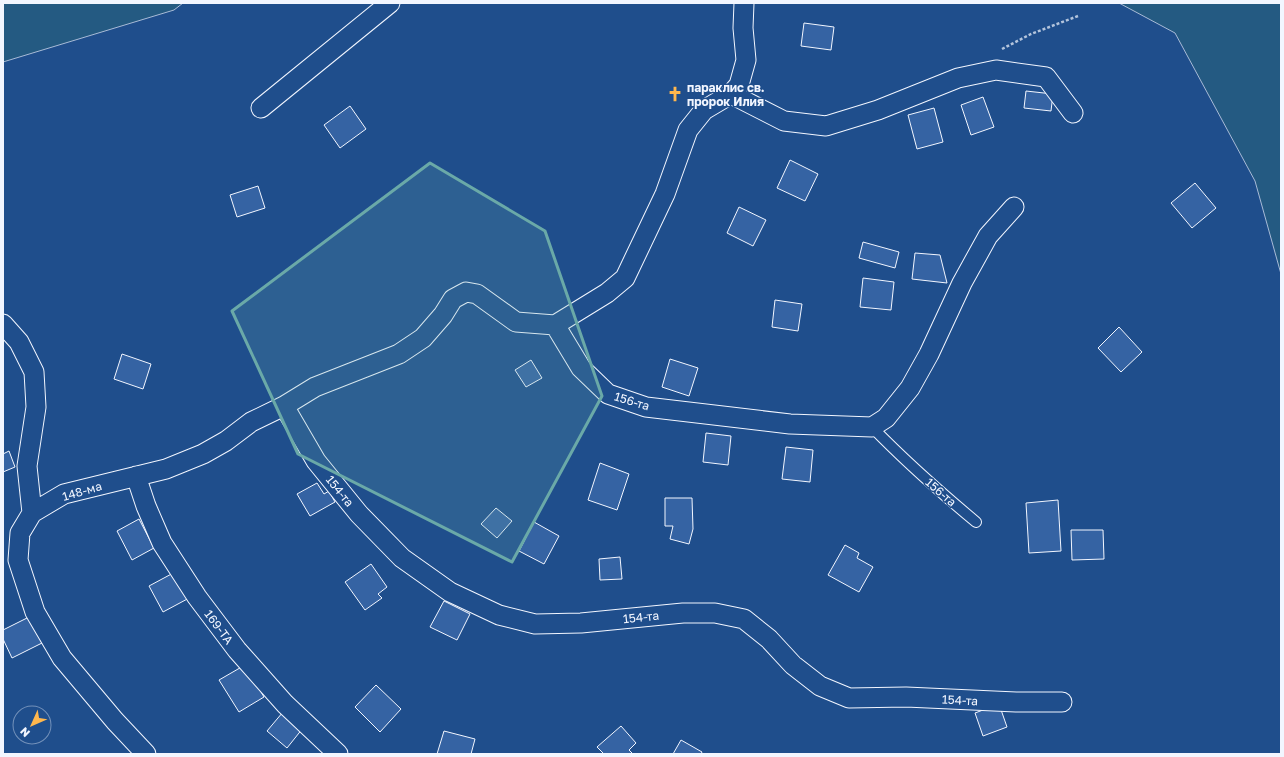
<svg xmlns="http://www.w3.org/2000/svg" width="1284" height="757" font-family="'Golos Text',sans-serif">
	<style>
		.green { fill: #245a82; stroke: #a8bbd7 }
		.building { fill: #3563a3; stroke: #f2f6ff }
		.lines { fill: none; stroke-linecap: round; stroke-linejoin: round }
		.service-casing { stroke: #f2f6ff; stroke-width: 12 }
		.minor-casing { stroke: #f2f6ff; stroke-width: 21 }
		.path { stroke: #b3c4dc; stroke-width: 2.5; stroke-dasharray: 3 2; stroke-linecap: butt }
		.service { stroke: #1f4e8c; stroke-width: 10 }
		.minor { stroke: #1f4e8c; stroke-width: 19 }
		.marked { fill: #6aa9a8; fill-opacity: 0.2; stroke: #6aa9a8; stroke-width: 3; stroke-linejoin: round }
		.labels { text-anchor: middle; dominant-baseline: central; stroke-width: 3; stroke-linejoin: round; paint-order: stroke }
		.poi-label { font-size: 12px; font-weight: bold; fill: #f2f6ff; stroke: #1f4e8c; text-anchor: start }
		.street-label { font-size: 12px; fill: #f2f6ff; stroke: #1f4e8c }
	</style>
	<rect width="100%" height="100%" fill="#1f4e8c"/>
	<!-- green -->
	<path class="green" d="M3 3H183L174 10 3 62Z
		M1119 3H1281V274L1255 181 1175 33Z"/>
	<!-- building -->
	<path class="building" d="M804 23 834 27 831 50 801 46Z
		M1026 91 1053 94 1051 111 1024 108Z
		M983 97 994 127 971 135 961 105Z
		M350 106 366 129 340 148 324 125Z
		M934 108 943 142 917 149 908 115Z
		M790 160 818 174 805 201 777 188Z
		M1195 183 1216 208 1192 228 1171 203Z
		M258 186 265 208 237 217 230 195Z
		M739 207 766 220 753 246 727 233Z
		M863 242 899 252 895 268 859 258Z
		M915 253 940 255 947 283 912 279Z
		M863 278 894 282 891 310 860 307Z
		M775 300 802 304 798 331 772 327Z
		M1119 327 1142 352 1121 372 1098 348Z
		M122 354 151 364 143 389 114 379Z
		M670 359 698 368 689 396 662 387Z
		M531 360 542 378 526 387 515 370Z
		M706 433 731 436 728 465 703 462Z
		M786 447 813 450 810 482 782 479Z
		M9 451 15 467 3 472V454Z
		M600 463 629 474 617 510 588 500Z
		M317 483 324 494 329 491 335 502 310 516 297 494Z
		M665 498H692L693 529 689 544 670 539 673 526H665Z
		M1058 500 1061 551 1029 553 1026 503Z
		M496 508 512 521 497 538 481 524Z
		M139 519 154 548 132 560 117 531Z
		M534 522 559 536 544 564 519 551Z
		M1071 530H1103L1104 559 1072 560Z
		M845 545 859 553 857 558 873 567 859 592 828 575Z
		M620 557 622 579 600 580 599 559Z
		M371 564 387 587 378 594 382 598 365 610 345 582Z
		M177 571 191 597 163 612 149 586Z
		M444 601 470 614 457 640 430 627Z
		M35 614 48 640 12 658 3 639V630Z
		M245 665 264 697 239 712 219 680Z
		M376 685 401 709 380 732 355 707Z
		M999 704 1007 727 983 736 975 713Z
		M283 712 303 728 287 748 267 731Z
		M621 726 636 743 629 750 633 754H604L597 747Z
		M444 731 475 739 471 754H437Z
		M681 740 702 752 701 754H673Z"/>
	<g class="lines">
		<!-- service casing -->
		<g class="service-casing">
			<path id="service" d="M872 427C905 461 940 492 976 522"/>
		</g>
		<!-- minor casing -->
		<g class="minor-casing">
			<path id="minor" d="M731 94 784 121 826 126 878 110 958 78 996 70 1046 77 1073 113
				M261 108 390 3
				M3 324 19 342 34 372 36 407 27 466 32 513
				M555 325 607 293 625 278 665 194 688 130 704 110 731 94 739 85 746 60 743 28 744 3
				M284 406 316 461 359 514 402 558 450 592 499 615 535 624 581 623 683 613H715L744 619 769 639 793 665 820 686 849 698 906 697 1016 702H1062
				M136 476 146 506 162 543 197 597 237 650 285 704 338 754
				M146 754 115 721 62 658 35 612 18 560 20 533 32 513 64 494 166 469 203 454 226 441 251 422 284 406 315 387 399 354 423 338 443 315 453 299 466 292 477 294 516 322 555 325 581 368 608 394 646 407 790 424 872 427 886 418 910 388 929 354 962 283 988 236 1014 207"/>
		</g>
		<!-- path -->
		<path class="path" d="M1002 49 1031 34 1078 16"/>
		<!-- service -->
		<use href="#service" class="service"/>
		<!-- minor -->
		<use href="#minor" class="minor"/>
	</g>
	<!-- marked area -->
	<path class="marked" d="M430 163 545 231 602 396 512 562 298 454 232 311Z"/>
	<!-- icons -->
	<defs>
		<g id="church-bare" transform="scale(1.2)"><path d="M-1.2-6h2.4v3.5h3.3v2.4h-3.3V6h-2.4V-.1h-3.3v-2.4h3.3Z" fill="#ffb74d" stroke="#1f4e8c" stroke-width="2.5" paint-order="stroke"/></g>
	</defs>
	<g fill-rule="evenodd">
		<use href="#church-bare" x="675" y="94"/>
	</g>
	<g class="labels">
		<!-- poi labels -->
		<g class="poi-label">
			<text x="687" y="87">параклис св.<tspan x="687" dy="14">пророк Илия</tspan></text>
		</g>
		<!-- street labels -->
		<g class="street-label">
			<text transform="translate(632 401) rotate(17)">156-та</text>
			<text transform="translate(82 491) rotate(-16)">148-ма</text>
			<text transform="translate(340 491) rotate(51)">154-та</text>
			<text transform="translate(941 492) rotate(41)">156-та</text>
			<text transform="translate(641 617) rotate(-6)">154-та</text>
			<text transform="translate(219 627) rotate(53)">169-TA</text>
			<text transform="translate(960 700) rotate(3)">154-та</text>
		</g>
	</g>
	<!-- border -->
	<rect width="1284" height="757" fill="none" stroke="#f2f6ff" stroke-width="8"/>
	<!-- north arrow -->
	<g transform="translate(32 725) rotate(225)"><circle r="19" fill="#1f4e8c" stroke="#7391ba"/>
	<path d="M0-3L7 15L0 10L-7 15Z" fill="#ffb74d"/>
	<text y="-6" font-size="11" font-weight="bold" text-anchor="middle" fill="#f2f6ff">N</text>
	</g>
</svg>
